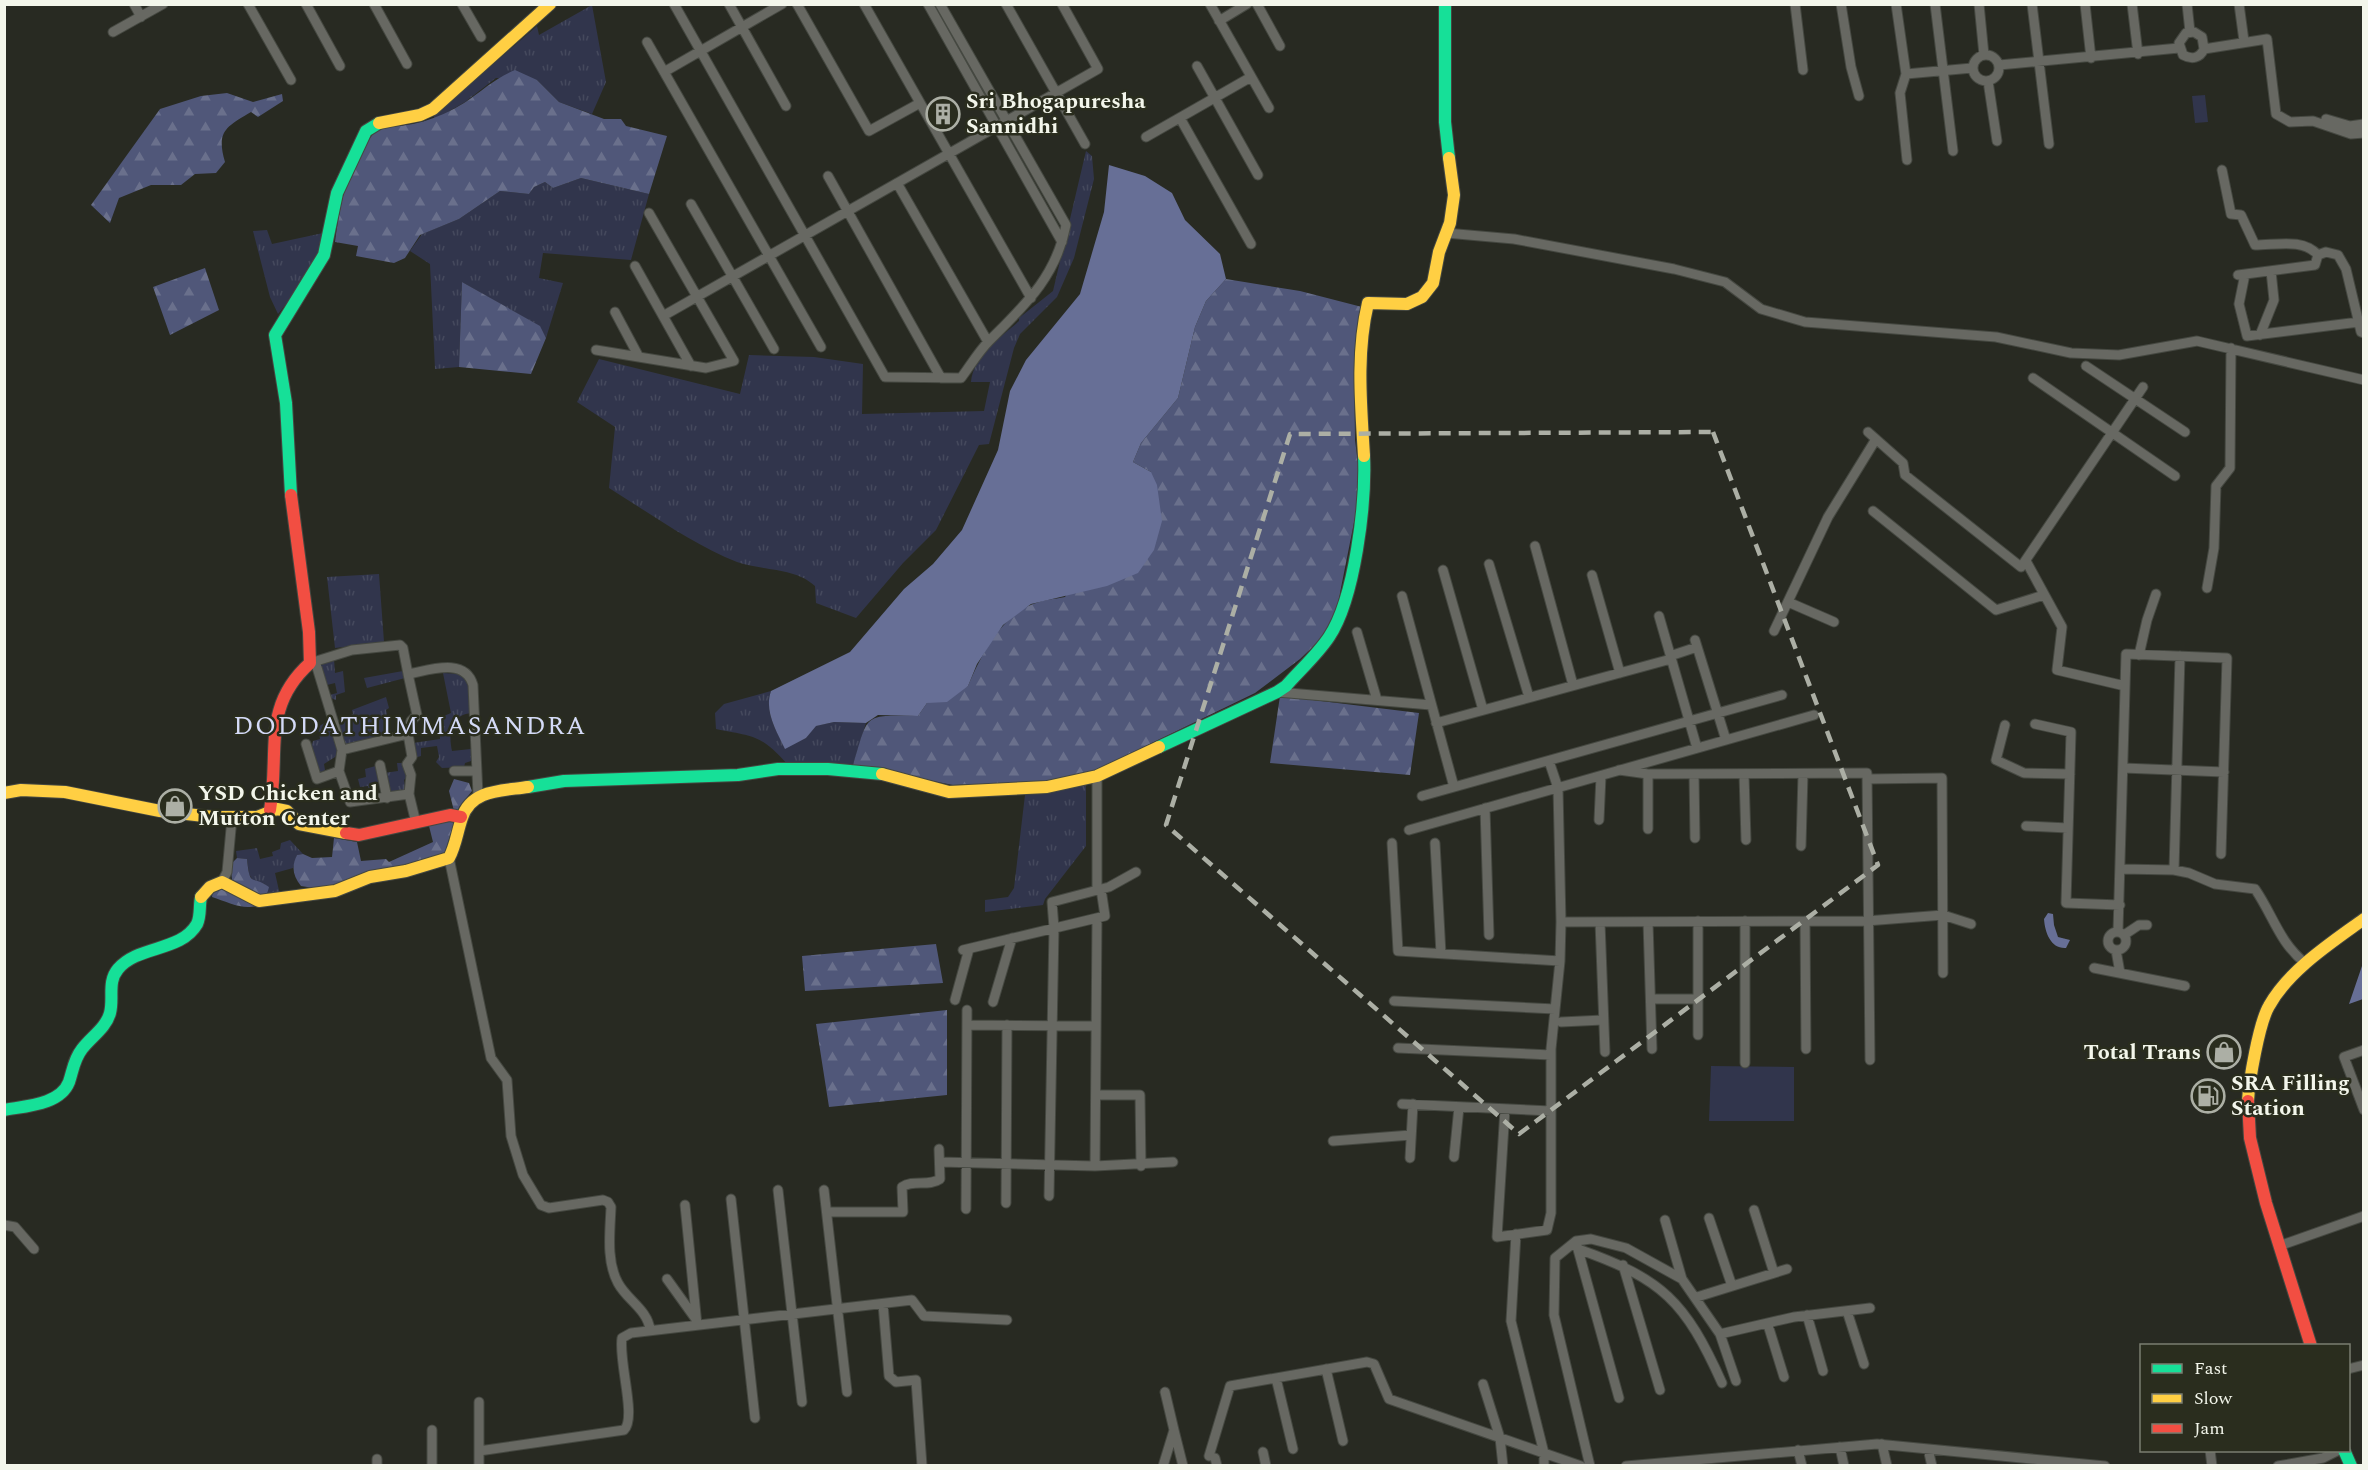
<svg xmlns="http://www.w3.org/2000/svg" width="2368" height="1470" font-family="Spectral,serif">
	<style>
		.grass { fill: url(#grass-tufts) }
		.forest { fill: url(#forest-firs) }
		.park { fill: #31354c }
		.water { fill: #676f96 }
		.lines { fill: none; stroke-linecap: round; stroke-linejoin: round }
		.street-casing { stroke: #454841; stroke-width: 11 }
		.fast-casing { stroke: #454841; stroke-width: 14 }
		.slow-casing { stroke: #454841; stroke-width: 14 }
		.jam-casing { stroke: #454841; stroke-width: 14 }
		.street { stroke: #676862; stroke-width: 9 }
		.fast { stroke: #16e098; stroke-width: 12 }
		.slow { stroke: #ffcf43; stroke-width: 12 }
		.jam { stroke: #f24e42; stroke-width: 12 }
		.marked { fill: none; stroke: #acafa5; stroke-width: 4.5; stroke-dasharray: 12 8; stroke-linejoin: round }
		.labels { text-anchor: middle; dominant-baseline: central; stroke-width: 5; stroke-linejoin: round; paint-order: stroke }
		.poi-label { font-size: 22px; font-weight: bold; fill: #f3f6eb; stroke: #2a2d1e; text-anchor: start }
		.quarter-label { font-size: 26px; letter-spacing: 1.5px; fill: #d4daf7; stroke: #2a2d1e }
	</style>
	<defs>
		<pattern id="grass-tufts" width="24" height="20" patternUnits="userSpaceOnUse" patternTransform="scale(1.5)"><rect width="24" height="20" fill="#31354c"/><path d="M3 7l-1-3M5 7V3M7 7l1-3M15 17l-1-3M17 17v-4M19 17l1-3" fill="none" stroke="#45495d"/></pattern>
		<pattern id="forest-firs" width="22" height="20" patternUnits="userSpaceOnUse" patternTransform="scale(1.5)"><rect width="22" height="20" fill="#505779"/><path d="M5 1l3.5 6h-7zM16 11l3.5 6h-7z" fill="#6a708c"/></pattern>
	</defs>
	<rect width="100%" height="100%" fill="#282a22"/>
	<!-- grass -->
	<path class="grass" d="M592 5 606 82 592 114 559 102 537 80 496 78 465 102 434 120V116L537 26 539 35Z
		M1086 151 1092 156 1094 179 1074 258 1057 297 1020 334 1014 348 989 444 979 445 936 530 903 563 856 618 816 603 815 586C795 567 763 571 737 562 692 544 651 514 609 488L615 427 577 402 599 359 740 394 749 355 814 357 863 364 862 414 984 411 990 382H971C973 356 1000 338 1019 321V318L1053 291Z
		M581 178 649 194 631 260 543 253 539 278 563 283 546 338 539 326 462 282 459 367 435 369 430 264 410 251 422 234 459 219 500 191 529 194 534 187 545 182 553 188Z
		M267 230 272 244 323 233C318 265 298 290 278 314L270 297 253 231Z
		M379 574 384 642 335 648 327 577Z
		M334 659 335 673 343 671 345 692 336 695V700L326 696 337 693 335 683 323 686 318 664Z
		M403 671 405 678 367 688 364 678Z
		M443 673 460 674 467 678 471 713C451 715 448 733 452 751L471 749V761L465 763 464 767 442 768 436 762 439 757 437 746 421 748V756L414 758 413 743 440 739 439 718 451 713Z
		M771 691C764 712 776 730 785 748L806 738 815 726 834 722 866 723 853 765 789 766C761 735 757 737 716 729L715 713 724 704Z
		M386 697 389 708 386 710 391 733 346 747 334 722 353 714 352 710Z
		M329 720 339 749 335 757 324 764 325 770 319 773 310 751 313 741 320 739 318 727Z
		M397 763H403L407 777 404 780 406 792 389 795 384 773 398 771Z
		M379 765 382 781 375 783 376 795 370 797 368 786 360 787 358 779 366 777 365 769Z
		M1086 785V846L1045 899 1043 905 985 912V900L1008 897 1014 888 1025 795Z
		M290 840 303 854 297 855 293 868 275 873 280 895 266 898 265 884 254 882 249 874 247 859 237 858 236 851 257 848 260 859 273 856 272 852 280 849 281 843Z"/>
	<!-- forest -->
	<path class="forest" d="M515 70 537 80 559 102 604 119H621L626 126 667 136 649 194 581 178 553 188 545 182 534 187 529 194 500 191 459 219 420 235 405 258 394 263 356 256 358 246 335 242C341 198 348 162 379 127 412 127 436 120 464 103 482 91 495 78 515 70Z
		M227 93 253 102 282 94 283 101 258 117 251 112C226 127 216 131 225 162L216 173 195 174 181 185H151L119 198 110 223 91 205 160 109 201 96Z
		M205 268 219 310 170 335 153 287Z
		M1226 279 1300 291 1362 307 1354 354 1355 440 1361 487 1337 608 1325 635 1300 659 1255 693 1096 770 1043 782 953 785 853 765C869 713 862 715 918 716L927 703 968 686C980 657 1001 616 1033 604 1043 600 1054 599 1065 597L1151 472 1133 462 1141 443 1178 398 1195 327 1206 301Z
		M462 282 540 326 546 338 531 374 459 367Z
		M1280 696 1419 713 1410 775 1270 763Z
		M454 779 469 783 472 791 459 807 444 855 320 889 301 886C293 876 291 867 297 855L303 854 312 858 332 857 334 838 357 842 361 861 386 859 389 862 433 842 428 822 454 811 449 791Z
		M237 858 247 859C250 889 252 874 269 887 261 920 234 904 212 897L213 890 228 887 232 879 230 865Z
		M936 944 943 983 805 991 802 956Z
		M947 1010V1095L829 1107 816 1024Z"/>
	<!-- park -->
	<path class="park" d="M2205 95 2208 122 2195 123 2192 96Z
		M1711 1066 1794 1067V1121H1709Z"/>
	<!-- water -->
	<path class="water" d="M1109 165 1145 176 1172 193 1185 220 1220 254 1226 279 1206 301 1195 327 1178 398 1141 443 1133 462 1151 472 1157 485 1162 521 1154 550 1138 573 1107 586 1031 604 1003 625 977 664 968 686 947 702 927 703 918 716 878 715 866 723 834 722 816 726 806 738 785 749C776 730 764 711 771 691L850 652 904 589 933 564 962 530 998 450 1010 391 1026 360 1080 294 1104 212Z
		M2048 913 2053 914 2054 925 2058 937 2070 940 2066 948C2051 949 2045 933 2044 919Z
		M2363 965V999L2349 1004 2362 966Z"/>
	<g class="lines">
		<!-- street casing -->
		<g class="street-casing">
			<path id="street" d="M134 4 141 17
				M248 4 291 80
				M306 4 340 66
				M374 4 407 64
				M462 4 481 37
				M674 4 885 377 961 378C970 366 979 351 989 341 1025 305 1056 277 1066 225L940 4
				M729 4 786 106
				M797 4 869 131 920 103
				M864 4 1031 298
				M928 4 1062 242
				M1006 4 1085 144
				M1210 4 1269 108
				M1257 4 1280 46
				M1795 4 1803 70
				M1841 4 1851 67 1859 96
				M1896 4 1906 74 1900 93 1907 160
				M1935 4 1953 151
				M1979 4 1984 55
				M2032 4 2049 144
				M2085 4 2091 58
				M2132 4 2138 54
				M2187 4 2190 32
				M2239 4 2244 41
				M1219 21 1247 4
				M113 32 163 4
				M647 42 821 347
				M2204 49 2202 37 2194 32 2186 33 2179 43 2183 55C2192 60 2200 58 2204 49L2267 39 2276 114 2290 122 2313 121 2351 134 2364 133
				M1973 68a13 13 0 1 1 26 0a13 13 0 1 1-26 0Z
				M1999 65 2179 48
				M1197 66 1258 175
				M664 72 782 4
				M1906 74 1972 68
				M1988 81 1997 141
				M1180 118 1251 244
				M2326 119 2350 126 2364 124
				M1146 137 1251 77
				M2222 170 2231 214 2241 215 2255 245C2277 245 2303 238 2318 255
				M828 176 941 378
				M897 183 988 342
				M691 204 774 349
				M1446 233 1514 239 1674 269 1725 282 1761 309 1805 322 1996 337 2071 353 2119 355 2197 341 2364 380
				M2318 255 2326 252 2338 255 2346 269 2361 332 2364 333
				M635 266 691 366
				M2245 274 2239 304 2247 336 2359 322
				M2238 275 2315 265 2318 255
				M615 312 639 357
				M663 316 1098 69 1062 4
				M2260 335 2274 300 2271 271
				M596 350 706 368 734 361 649 213
				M2086 366 2185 432
				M2033 378 2175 476
				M1868 432 1903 463 1905 475 2021 567 2143 387
				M1873 511 1996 610 2044 595
				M1535 546 1573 685
				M2026 561 2062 627 2057 670 2125 686
				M1489 564 1529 697
				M1443 570 1483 710
				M1592 575 1620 673
				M2207 588 2214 548 2216 486 2230 468 2231 348
				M1402 596 1454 787
				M1788 602 1834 622
				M1659 616 1697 748
				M1774 631 1828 517 1876 439
				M1357 632 1377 700
				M1695 640 1726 740
				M2139 655 2147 620 2156 594
				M1670 656 1697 647
				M315 661 342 750 408 734 412 757 407 764 411 775 409 794 416 823
				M310 663 352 650 400 645 403 648 408 674C430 670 465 657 473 685L478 795
				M1277 692 1431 705
				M1436 723 1671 659
				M2035 724 2071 732 2066 903 2120 905
				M2005 725 1996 760 2024 773 2070 774
				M408 734 411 721 417 715 408 674
				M306 744 317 779 339 771
				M342 750 339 771 350 802 409 794
				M380 765 387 798
				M2123 768 2224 772
				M1619 770 1648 774 1867 773 1870 1060
				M454 771H477
				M1694 774 1695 838
				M1744 774 1746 840
				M1867 779 1942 778 1943 973
				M1422 796 1782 695
				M1485 808 1489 935
				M1599 820 1601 776
				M2026 826 2068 828
				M1648 829V774
				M1409 830 1814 715
				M1392 843 1398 951 1560 961
				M1435 843 1441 954
				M1801 846 1803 774
				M449 858 491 1058 507 1080 511 1136 523 1175 541 1205 549 1208 603 1200 608 1202 611 1207C610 1232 606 1261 618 1283 627 1300 648 1310 650 1330
				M2121 869 2174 870 2189 873 2215 884 2255 889C2273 915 2279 942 2305 963
				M2174 870 2180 656
				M222 882 227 872 232 818
				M1097 890V776
				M1698 921V1035
				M1745 921V1063
				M1805 921 1806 1049
				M1561 922 1866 921 1943 915 1971 924
				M1600 922 1605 1052
				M1648 922 1652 1049
				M2118 931 2126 654 2227 658 2221 854
				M2108 941a9 9 0 1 1 18 0a9 9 0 1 1-18 0Z
				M2124 935 2139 925H2147
				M963 950 1105 916 1101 889
				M2116 950 2120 973
				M2094 968 2185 986
				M1651 999H1698
				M955 1000 969 949
				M1394 1001 1555 1009
				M993 1002 1012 938
				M1561 1022 1603 1020
				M967 1025 1096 1026
				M1398 1048 1551 1055
				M2364 1050 2344 1057 2364 1110
				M1096 1095H1140L1141 1166
				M1402 1104 1551 1111
				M1505 1109 1497 1237 1547 1230 1551 1213V1049L1560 961 1561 922 1558 788 1549 761
				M1333 1141 1411 1135
				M1454 1157 1459 1107
				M1410 1158 1413 1104
				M940 1162 1095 1166 1173 1162
				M1095 1166 1097 918
				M778 1190 802 1402
				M824 1190 847 1392
				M1049 1196 1054 928 1052 902 1109 887 1136 872
				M731 1199 755 1418
				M1006 1203 1007 1025
				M685 1205 697 1325
				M966 1209 967 1010
				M1754 1210 1774 1273
				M827 1212H903L902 1187C913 1179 929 1187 940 1179L939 1149
				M1709 1218 1732 1286
				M1665 1220 1682 1279
				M4 1225 15 1227 34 1249
				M1516 1234 1511 1321 1544 1453V1466
				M1577 1246 1619 1398
				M2279 1246 2364 1216
				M1578 1249C1663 1279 1685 1301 1722 1383
				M1623 1265 1660 1390
				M667 1279 695 1318
				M1697 1297 1787 1269
				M883 1304 889 1376 896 1382 916 1380 922 1466
				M1847 1311 1864 1364
				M1807 1315 1823 1371
				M1768 1325 1784 1377
				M1720 1334 1794 1317 1870 1308
				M1326 1369 1343 1441
				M2348 1369 2364 1365
				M1276 1378 1293 1449
				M1483 1384 1500 1438 1503 1466
				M432 1430V1466
				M1174 1430 1183 1466
				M1882 1444 1887 1466
				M1840 1447 1844 1466
				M1928 1449 1932 1466
				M1798 1450 1802 1466
				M2210 1450 2212 1466
				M479 1451 624 1430C637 1418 618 1360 622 1338L631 1333 912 1300 924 1316 1007 1320
				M1263 1452 1266 1466
				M1209 1456 1230 1386 1367 1362 1374 1364 1389 1399 1581 1466
				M1215 1458 1217 1466
				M377 1459V1466
				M479 1466V1402
				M1163 1466 1174 1430 1165 1392
				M1590 1466 1554 1315 1555 1258 1576 1241 1591 1239 1626 1248 1682 1279 1720 1334 1736 1381
				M1626 1466 1877 1444 2105 1466
				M2278 1466 2323 1458 2339 1450"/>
		</g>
		<!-- fast casing -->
		<g class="fast-casing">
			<path id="fast" d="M1445 4V122L1449 158
				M291 495 286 403 275 335 324 255 337 193 366 131 379 123
				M1159 747 1277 692 1286 686C1300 670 1317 655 1329 637 1355 598 1366 503 1364 456
				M528 787 564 781 738 775 778 769H828L882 774
				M4 1110C25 1106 60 1105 69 1082 73 1070 74 1059 82 1049 91 1037 106 1028 110 1013 114 998 107 982 118 969 138 945 181 952 197 924 201 916 199 906 201 897
				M2344 1450 2351 1466"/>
		</g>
		<!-- slow casing -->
		<g class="slow-casing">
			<path id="slow" d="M379 123 420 115 433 109 550 4
				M1364 456C1361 405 1356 353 1368 303L1407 304 1422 297 1433 283 1439 252 1450 223 1454 195 1449 158
				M882 774 949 792 1047 787 1097 776 1159 747
				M4 793 21 790 65 792 160 811 213 817H257L277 809 287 811 299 824 346 833
				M201 897 210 887 222 882 259 901 335 891 370 877 406 871 449 858C456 845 457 832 462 818 471 789 502 791 528 787
				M2248 1101C2249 1081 2259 1023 2269 1006 2289 970 2331 943 2364 919"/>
		</g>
		<!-- jam casing -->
		<g class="jam-casing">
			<path id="jam" d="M270 810C280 752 261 707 310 663L309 632 291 495
				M346 833 359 835 450 815 461 817
				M2248 1101 2250 1138 2266 1203 2311 1346"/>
		</g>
		<!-- street -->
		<use href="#street" class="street"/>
		<!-- fast -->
		<use href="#fast" class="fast"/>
		<!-- slow -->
		<use href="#slow" class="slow"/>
		<!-- jam -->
		<use href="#jam" class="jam"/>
	</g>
	<!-- marked area -->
	<path class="marked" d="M1713 432 1878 865 1519 1134 1166 825 1290 434Z"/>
	<!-- icons -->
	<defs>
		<g id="building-ring" transform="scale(1.725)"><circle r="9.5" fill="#2a2d1e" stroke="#acafa5" stroke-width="1.5"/><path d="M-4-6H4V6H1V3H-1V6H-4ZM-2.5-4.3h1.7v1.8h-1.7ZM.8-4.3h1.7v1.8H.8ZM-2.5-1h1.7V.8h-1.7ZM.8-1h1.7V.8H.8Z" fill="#acafa5"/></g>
		<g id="shop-ring" transform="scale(1.725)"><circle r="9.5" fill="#2a2d1e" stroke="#acafa5" stroke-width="1.5"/><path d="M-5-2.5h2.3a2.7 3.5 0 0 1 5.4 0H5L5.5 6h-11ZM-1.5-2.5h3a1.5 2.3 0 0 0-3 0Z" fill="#acafa5"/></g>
		<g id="fuel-ring" transform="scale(1.725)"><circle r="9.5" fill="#2a2d1e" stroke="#acafa5" stroke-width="1.5"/><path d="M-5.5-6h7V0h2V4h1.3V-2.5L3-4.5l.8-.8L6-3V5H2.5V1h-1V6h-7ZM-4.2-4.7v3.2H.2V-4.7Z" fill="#acafa5"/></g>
	</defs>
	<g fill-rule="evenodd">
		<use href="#building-ring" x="943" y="114"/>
		<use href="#shop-ring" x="175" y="806"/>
		<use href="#shop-ring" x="2224" y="1052"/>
		<use href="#fuel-ring" x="2208" y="1096"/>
	</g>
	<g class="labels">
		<!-- poi labels -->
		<g class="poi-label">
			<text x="966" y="101">Sri Bhogapuresha<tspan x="966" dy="25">Sannidhi</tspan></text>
			<text x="198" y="793">YSD Chicken and<tspan x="198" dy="25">Mutton Center</tspan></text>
			<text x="2201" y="1052" text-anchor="end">Total Trans</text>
			<text x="2231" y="1083">SRA Filling<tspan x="2231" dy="25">Station</tspan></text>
		</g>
		<!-- quarter labels -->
		<g class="quarter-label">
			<text x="410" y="726">DODDATHIMMASANDRA</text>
		</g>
	</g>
	<!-- border -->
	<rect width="2368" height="1470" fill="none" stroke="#f3f6eb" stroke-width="12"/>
	<!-- legend -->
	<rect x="2140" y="1344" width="210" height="108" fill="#2a2d1e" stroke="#7a7d70" stroke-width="1.5"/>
	<rect x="2152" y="1364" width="30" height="9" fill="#16e098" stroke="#7a7d70" stroke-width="1.5"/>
	<text x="2194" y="1374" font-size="18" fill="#f3f6eb">Fast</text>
	<rect x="2152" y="1394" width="30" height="9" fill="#ffcf43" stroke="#7a7d70" stroke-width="1.5"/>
	<text x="2194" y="1404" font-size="18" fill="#f3f6eb">Slow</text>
	<rect x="2152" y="1424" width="30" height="9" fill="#f24e42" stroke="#7a7d70" stroke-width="1.5"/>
	<text x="2194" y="1434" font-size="18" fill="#f3f6eb">Jam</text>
</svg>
